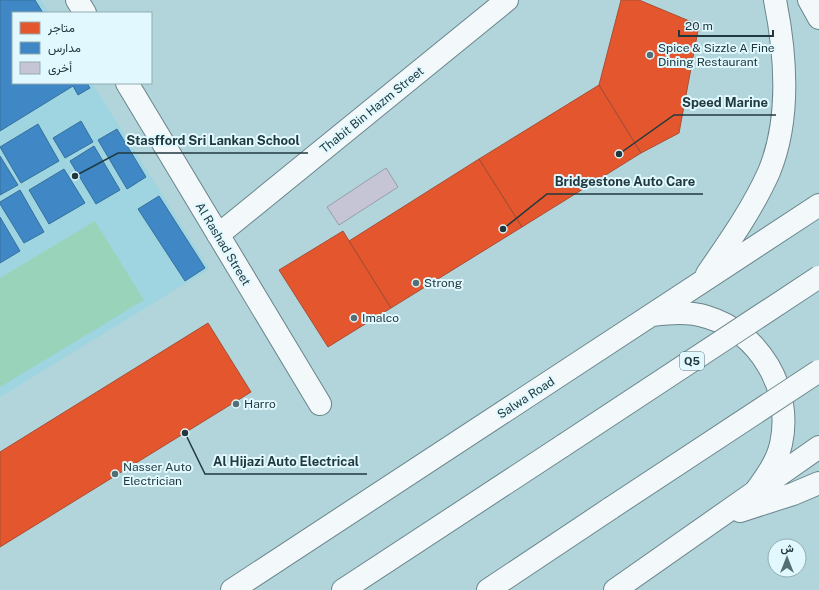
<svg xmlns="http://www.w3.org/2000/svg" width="819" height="590" font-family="'Public Sans',Vazirmatn,sans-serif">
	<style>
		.built { fill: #9ed5e1 }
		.green { fill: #99d3ba }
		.shops { fill: #e4572e; stroke: #a94e33 }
		.schools { fill: #3f88c5; stroke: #36709d }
		.building { fill: #c6c5d5; stroke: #969ea7 }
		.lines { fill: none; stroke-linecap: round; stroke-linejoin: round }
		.minor-casing { stroke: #6a858b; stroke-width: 24 }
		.major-casing { stroke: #6a858b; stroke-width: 24 }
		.highway-casing { stroke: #6a858b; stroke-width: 24 }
		.minor { stroke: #f3f9fa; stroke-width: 22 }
		.major { stroke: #f3f9fa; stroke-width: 22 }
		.highway { stroke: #f3f9fa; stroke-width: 22 }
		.highway-bridge-casing { stroke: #6a858b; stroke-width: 24; stroke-linecap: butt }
		.highway-bridge { stroke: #f3f9fa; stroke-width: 22 }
		.poi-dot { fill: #536f76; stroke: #e0f8fe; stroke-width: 1.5 }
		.labels { text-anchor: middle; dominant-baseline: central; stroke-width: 4; stroke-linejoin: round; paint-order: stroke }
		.shield { fill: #e0f8fe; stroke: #5a7278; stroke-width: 1 }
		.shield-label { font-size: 11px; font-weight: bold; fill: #20393f }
		.poi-label { font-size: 12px; fill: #20393f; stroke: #e0f8fe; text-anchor: start }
		.street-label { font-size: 12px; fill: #20393f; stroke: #e0f8fe }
		.leader { fill: none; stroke: #20393f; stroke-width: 1.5 }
		.callout-dot { fill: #20393f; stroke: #e0f8fe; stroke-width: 1.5 }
		.callout-label { font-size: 13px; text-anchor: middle; font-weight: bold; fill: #20393f; stroke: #e0f8fe; stroke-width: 4; stroke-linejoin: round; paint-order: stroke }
	</style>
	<rect width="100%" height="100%" fill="#b2d4db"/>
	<!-- built -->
	<path class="built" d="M0 0H41L49 13H13V83H92L209 269 0 397Z"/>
	<!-- green -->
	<path class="green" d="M95 221 144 300 0 387V278Z"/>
	<!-- shops -->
	<path class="shops" d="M621 0H639L699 25 679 133 641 153 599 85Z
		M599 85 641 153 522 227 479 159Z
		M479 159 522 227 391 308 349 241Z
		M343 231 391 308 328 347 279 270Z
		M208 323 251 392 0 547V452Z"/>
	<!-- schools -->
	<path class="schools" d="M0 0H35L43 13H13V83H87L90 88 78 95 73 86 0 131Z
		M81 121 93 142 65 158 53 138Z
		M38 124 59 161 21 183 0 147Z
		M117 129 146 177 127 189 98 140Z
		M94 146 120 190 96 204 70 161Z
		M0 156 18 185 0 195Z
		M64 169 85 203 49 224 29 190Z
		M20 190 44 232 24 243 0 204V202Z
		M159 196 205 268 185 281 138 209Z
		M0 217 20 251 0 263Z"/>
	<!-- building -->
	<path class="building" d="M386 168 398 187 339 225 327 207Z"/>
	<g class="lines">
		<!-- minor casing -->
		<g class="minor-casing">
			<path id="minor" d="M77 0 85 13
				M127 83 320 404
				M218 235 507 0"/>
		</g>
		<!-- major casing -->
		<g class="major-casing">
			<path id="major" d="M809 0 819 18
				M707 274C729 242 753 208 769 172 791 119 786 55 775 0
				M652 315C670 313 689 311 707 317 760 333 793 389 781 444 777 462 766 477 755 492
				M740 511 793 494 819 483
				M232 590 819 205
				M615 590 819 447"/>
		</g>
		<!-- highway casing -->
		<g class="highway-casing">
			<path id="highway" d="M343 590 564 445
				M488 590 611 508"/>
		</g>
		<!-- minor -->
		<use href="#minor" class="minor"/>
		<!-- major -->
		<use href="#major" class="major"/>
		<!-- highway -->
		<use href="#highway" class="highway"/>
		<!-- highway-bridge casing -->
		<g class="highway-bridge-casing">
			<path id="highway-bridge" d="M564 445 819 277
				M611 508 819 371"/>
		</g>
		<!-- highway-bridge -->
		<use href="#highway-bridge" class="highway-bridge"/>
	</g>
	<!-- markers -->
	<g class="poi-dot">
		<circle cx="650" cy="55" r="4"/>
		<circle cx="416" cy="283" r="4"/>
		<circle cx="354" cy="318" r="4"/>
		<circle cx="236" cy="404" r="4"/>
		<circle cx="115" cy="474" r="4"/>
	</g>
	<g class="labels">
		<!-- shield labels -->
		<rect class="shield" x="680" y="352" width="24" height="18" rx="3"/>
		<g class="shield-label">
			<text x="692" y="361">Q5</text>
		</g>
		<!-- poi labels -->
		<g class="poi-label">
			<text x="658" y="48">Spice &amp; Sizzle A Fine<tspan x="658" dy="14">Dining Restaurant</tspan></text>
			<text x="424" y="283">Strong</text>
			<text x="362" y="318">Imalco</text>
			<text x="244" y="404">Harro</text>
			<text x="123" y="467">Nasser Auto<tspan x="123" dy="14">Electrician</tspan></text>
		</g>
		<!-- street labels -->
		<g class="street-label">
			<text transform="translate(372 110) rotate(-39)">Thabit Bin Hazm Street</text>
			<text transform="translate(223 244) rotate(59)">Al Rashad Street</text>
			<text transform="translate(526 398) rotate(-33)">Salwa Road</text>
		</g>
	</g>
	<!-- callouts -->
	<path class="leader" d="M619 154L674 115H776M75 176L118 153H308M503 229L547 194H703M185 433L205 474H367"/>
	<g class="callout-dot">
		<circle cx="619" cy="154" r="4"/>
		<circle cx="75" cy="176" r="4"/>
		<circle cx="503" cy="229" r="4"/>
		<circle cx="185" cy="433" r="4"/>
	</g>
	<g class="callout-label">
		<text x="725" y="107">Speed Marine</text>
		<text x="213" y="145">Stasfford Sri Lankan School</text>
		<text x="625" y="186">Bridgestone Auto Care</text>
		<text x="286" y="466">Al Hijazi Auto Electrical</text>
	</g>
	<!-- legend -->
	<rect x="12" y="12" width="140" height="72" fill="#e0f8fe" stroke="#93acb2"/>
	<rect x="20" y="22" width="20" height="12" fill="#e4572e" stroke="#93acb2"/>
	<text x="48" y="32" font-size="12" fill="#20393f">متاجر</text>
	<rect x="20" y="42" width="20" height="12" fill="#3f88c5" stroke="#93acb2"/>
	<text x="48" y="52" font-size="12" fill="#20393f">مدارس</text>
	<rect x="20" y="62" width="20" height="12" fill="#c6c5d5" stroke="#93acb2"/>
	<text x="48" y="72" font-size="12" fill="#20393f">أخرى</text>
	<!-- north arrow -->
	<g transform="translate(787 558)"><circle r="19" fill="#e0f8fe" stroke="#93acb2"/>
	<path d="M0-3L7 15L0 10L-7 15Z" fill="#536f76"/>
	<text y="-6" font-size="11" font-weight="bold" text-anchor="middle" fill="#20393f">ش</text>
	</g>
	<!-- scale -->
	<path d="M679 30v6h94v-6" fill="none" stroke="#20393f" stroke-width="2"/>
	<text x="685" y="30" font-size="12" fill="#20393f" stroke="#e0f8fe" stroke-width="3" paint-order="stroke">20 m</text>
</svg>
